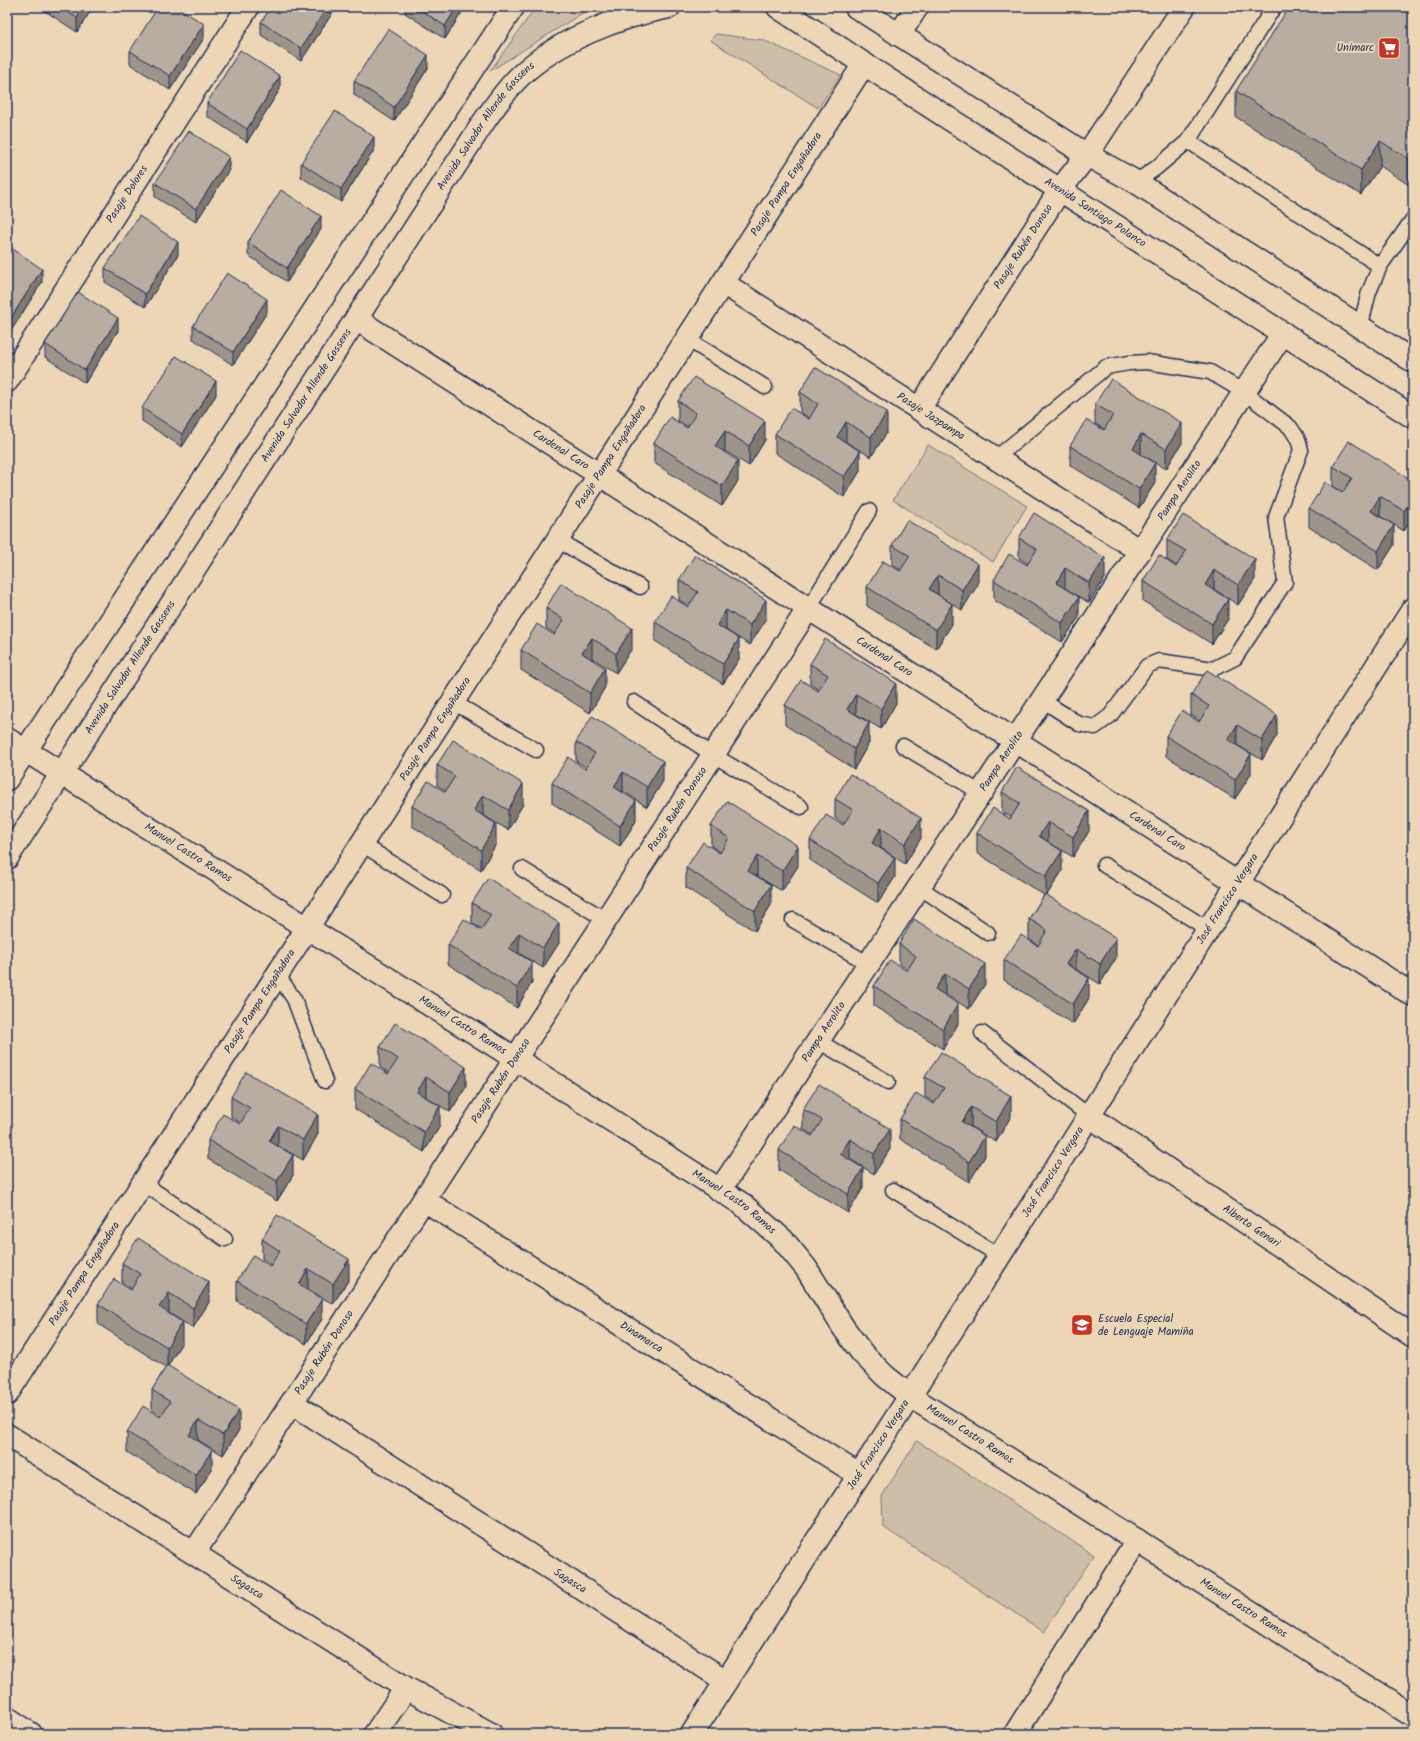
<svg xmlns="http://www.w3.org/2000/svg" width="1420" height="1741" font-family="Kalam,sans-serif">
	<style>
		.green { fill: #cebea8; stroke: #747683 }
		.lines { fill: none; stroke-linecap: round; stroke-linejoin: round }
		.service-casing { stroke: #1b2f5e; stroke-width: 17 }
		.minor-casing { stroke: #1b2f5e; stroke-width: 25 }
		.tertiary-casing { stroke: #1b2f5e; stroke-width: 25 }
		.secondary-casing { stroke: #1b2f5e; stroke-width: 25 }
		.service { stroke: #ecd6b5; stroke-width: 14 }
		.minor { stroke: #ecd6b5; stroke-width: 22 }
		.tertiary { stroke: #ecd6b5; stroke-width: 22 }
		.secondary { stroke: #ecd6b5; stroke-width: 22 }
		.wall { fill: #9e958a; stroke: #1b2f5e }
		.shaded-wall { fill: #817970; stroke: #1b2f5e }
		.building { fill: #b8ada0; stroke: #1b2f5e }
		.labels { text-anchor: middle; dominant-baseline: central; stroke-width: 4; stroke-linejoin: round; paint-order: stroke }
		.poi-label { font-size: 11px; fill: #1b2f5e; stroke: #ecd6b5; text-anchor: end }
		.street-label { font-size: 11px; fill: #1b2f5e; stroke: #ecd6b5 }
	</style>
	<rect width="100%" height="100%" fill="#ecd6b5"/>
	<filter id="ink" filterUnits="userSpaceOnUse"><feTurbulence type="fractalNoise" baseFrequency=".025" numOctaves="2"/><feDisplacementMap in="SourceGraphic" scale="8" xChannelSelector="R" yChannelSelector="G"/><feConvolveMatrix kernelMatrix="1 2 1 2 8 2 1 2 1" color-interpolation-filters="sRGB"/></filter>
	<g filter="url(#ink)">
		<!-- green -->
		<path class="green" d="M536 7H592L490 71Z
			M716 34 763 40 841 75 818 108 710 40Z
			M928 445 1027 506 993 562 893 500Z
			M917 1441 1094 1555 1044 1632 883 1527 882 1496Z"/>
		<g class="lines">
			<!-- service casing -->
			<g class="service-casing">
				<path id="service" d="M1188 141 1274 7
					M1136 182 1156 168 1188 141 1380 266 1369 292 1360 328
					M1380 266 1413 219
					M687 339 765 387
					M996 458 1106 367 1129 363 1147 362 1210 372 1244 392 1290 427 1298 439 1301 450 1276 517 1285 582 1235 658 1213 669 1159 661 1147 666 1110 716 1095 727 1079 724 1042 700
					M557 540 640 587
					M808 609 869 511
					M453 702 536 750
					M634 702 713 755 801 807
					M903 746 981 793
					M362 844 442 895
					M1104 865 1208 929
					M522 869 606 920
					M919 887 988 933
					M793 920 869 964
					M277 974 294 999 325 1081
					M982 1033 1089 1116
					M818 1041 888 1082
					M143 1183 225 1239
					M893 1190 1000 1256"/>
			</g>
			<!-- minor casing -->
			<g class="minor-casing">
				<g id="minor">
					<path d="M899 35 917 7"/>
					<path id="s1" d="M723 283 1140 551"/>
					<path id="s2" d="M356 319 1413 995"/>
					<path id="s3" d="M7 381 248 7"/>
					<path id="s4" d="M919 409 1060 190 1087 155 1184 7"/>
					<path id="s5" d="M1089 1116 1413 1336"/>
					<path id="s6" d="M720 1190 1283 333"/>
					<path id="s7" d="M424 1200 859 1475"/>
					<path id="s8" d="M7 1394 864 64"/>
					<path id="s9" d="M292 1403 726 1681"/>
					<path id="s10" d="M7 1435 406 1688 491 1734"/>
					<path id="s11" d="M194 1553 808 609"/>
					<path d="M7 1718 31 1734"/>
					<path d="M375 1734 406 1688"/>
					<path id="s12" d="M692 1734 910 1396 1413 609"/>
					<path d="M1015 1734 1137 1540"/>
				</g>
			</g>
			<!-- tertiary casing -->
			<g class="tertiary-casing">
				<g id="tertiary">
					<path id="s13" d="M778 7 864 64 1413 417"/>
					<path d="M856 7 1087 155 1136 182 1413 361"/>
					<path id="s14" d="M7 739 516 1059 742 1204 783 1240 806 1268 843 1327 862 1353 885 1376 910 1396 1413 1716"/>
				</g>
			</g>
			<!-- secondary casing -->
			<g class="secondary-casing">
				<g id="secondary">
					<path d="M7 779 513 7"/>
					<path id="s15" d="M7 858 483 123C494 107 505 91 519 77 557 40 618 17 669 7"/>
				</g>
			</g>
			<!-- service -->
			<use href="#service" class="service"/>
			<!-- minor -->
			<use href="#minor" class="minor"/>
			<!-- tertiary -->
			<use href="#tertiary" class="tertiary"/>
			<!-- secondary -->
			<use href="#secondary" class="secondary"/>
		</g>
		<!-- wall -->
		<path class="wall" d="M39 7H93L77 32Z
			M335 7V9L301 61 261 35V22Z
			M405 7H465L445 39 405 13Z
			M1413 7V178L1409 185 1380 166 1361 195 1236 117V91Z
			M204 38 170 90 130 64V51Z
			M428 68 394 121 354 95V81Z
			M280 89 247 142 207 116V103Z
			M374 150 341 202 301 177V163Z
			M229 170 196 222 155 197V183Z
			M321 229 287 282 248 255V242Z
			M7 245 42 282 9 334 7 333Z
			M178 255 145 307 105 282V268Z
			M267 312 233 365 193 339V326Z
			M118 331 85 383 45 357V344Z
			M800 392 887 432 871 457 846 442V443L860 471 844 497 775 453V434L809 419V418L800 412Z
			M216 395 182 447 142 421V408Z
			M678 401 765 440 749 466 725 451 724 452 738 481 722 506 654 463V443L687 428 688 427 678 421Z
			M1095 404 1182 443 1166 469 1141 454 1155 483 1139 508 1070 465V446L1104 430V429L1095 424Z
			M1333 466 1413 481V517L1404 531 1380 516V517L1394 545 1378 570 1309 527V508L1342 493 1343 492 1333 486Z
			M1019 538 1105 578 1089 603 1065 588 1079 617 1062 642 994 600V580L1027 565 1028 564 1019 558Z
			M1167 540 1255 579 1238 605 1214 589V590L1228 619 1212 644 1143 601V581L1176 567 1177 566 1167 560Z
			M892 545 978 584 962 610 938 595 952 624 936 649 867 606V587L900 571 901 570 892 565Z
			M679 580 766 619 750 645 726 630H725L739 659 723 684 655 641V622L688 607 689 606 679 600Z
			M546 608 632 648 616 673 592 658V659L605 687 590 713 521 670V650L554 635 555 634 546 628Z
			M810 664 896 703 881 729 856 714H855L869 743 854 769 785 725V705L818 691 819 690 810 684Z
			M1191 695 1277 735 1262 760 1237 745 1251 774 1235 799 1166 756V736L1199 722 1200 721 1191 715Z
			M576 742 663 781 647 807 623 791 622 792 636 821 620 846 552 803V783L585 769 586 767 576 761Z
			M437 765 523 804 508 830 483 815 496 844 481 870 412 826V806L445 792 446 791 437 785Z
			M1002 792 1089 831 1073 857 1048 842 1062 871 1047 895 1116 958 1100 984 1076 969 1075 970 1089 998 1073 1024 1004 980V960L1038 946V945L1029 939V919L1044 895 977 853V833L1010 819 1011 817 1002 812Z
			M835 799 921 838 905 864 881 848V849L895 877 878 903 810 860V840L843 825 844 824 835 818Z
			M711 826 798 866 782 891 757 876V877L771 905 755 931 686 888V868L720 853V852L711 846Z
			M472 903 559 943 543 968 519 953H518L532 982 517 1008 448 964V945L481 930 482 929 472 923Z
			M899 944 985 984 969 1009 945 994 944 995 958 1024 943 1049 874 1006V986L907 971 908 970 899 964Z
			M380 1047 466 1087 450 1112 426 1097 425 1098 440 1126 424 1152 355 1109V1089L388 1074 389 1073 380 1067Z
			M925 1077 1011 1116 996 1142 971 1127V1128L985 1156 969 1182 900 1139V1119L934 1104 935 1103 925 1097Z
			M231 1097 318 1134 303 1160 278 1146 293 1175 277 1201 208 1159V1140L240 1124 241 1123 231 1117Z
			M803 1109 890 1149 874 1174 850 1159H849L863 1188 848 1213 779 1170V1150L812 1136 813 1135 803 1129Z
			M262 1239 349 1279 333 1304 308 1289V1290L322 1319 306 1344 237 1301V1281L270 1266 271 1265 262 1259Z
			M122 1263 209 1302 193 1328 169 1313H168L182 1342 168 1366 239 1430 223 1455 198 1440V1441L212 1469 196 1494 127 1452V1432L160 1417 161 1416 152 1410V1390L166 1367 98 1324V1304L131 1290 132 1289 122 1283Z"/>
		<!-- shaded-wall -->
		<path class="shaded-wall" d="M84 7H93L77 32V18Z
			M327 7H335V9L301 61V48Z
			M457 7H465L445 39V26Z
			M204 24V38L170 90V76Z
			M428 55V68L394 121V107Z
			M280 76V89L247 142V129Z
			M374 137V150L341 202V189Z
			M1380 141V166L1361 195V170Z
			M1413 153V178L1409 185V159Z
			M229 157V170L196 222V209Z
			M321 216V229L287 282V268Z
			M178 242V255L145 307V294Z
			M42 269V282L9 334V321Z
			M267 299V312L233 365V352Z
			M118 318V331L85 383V370Z
			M216 381V395L182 447V434Z
			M887 412V432L871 457V437Z
			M765 421V440L749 466V446Z
			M846 422V442L837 457V437Z
			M1182 423V443L1166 469V449Z
			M725 431V451L715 466V446Z
			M1141 434V454L1133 468V449Z
			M860 451V471L844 497V477Z
			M738 461V481L722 506V486Z
			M1155 463V483L1139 508V489Z
			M1380 496V516L1371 531V511Z
			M1413 497V517L1404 531V511Z
			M1394 525V545L1378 570V551Z
			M1105 558V578L1089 603V583Z
			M1255 559V579L1238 605V585Z
			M978 564V584L962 610V590Z
			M1065 568V588L1056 603V583Z
			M1214 570V589L1205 604V585Z
			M938 575V595L929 589Z
			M1079 597V617L1062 642V623Z
			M1228 599V619L1212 644V624Z
			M766 600V619L750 645V625Z
			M952 604V624L936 649V630Z
			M726 610V630L717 645V625Z
			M632 628V648L616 673V654Z
			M592 638V658L582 673V653Z
			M739 639V659L723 684V664Z
			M605 668V687L590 713V693Z
			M896 683V703L881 729V709Z
			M856 694V714L847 729V709Z
			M1277 715V735L1262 760V740Z
			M869 723V743L854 769V749Z
			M1237 725V745L1228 760V740Z
			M1251 754V774L1235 799V780Z
			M663 761V781L647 807V787Z
			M623 772V791L614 806V787Z
			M523 784V804L508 830V810Z
			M483 795V815L474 830V810Z
			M636 801V821L620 846V826Z
			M1089 811V831L1073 857V837Z
			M921 818V838L905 864V844Z
			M1048 822V842L1039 856V836Z
			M496 824V844L481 870V850Z
			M881 828V848L872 863V843Z
			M798 846V866L782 891V871Z
			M1062 851V871L1046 896V876Z
			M757 856V876L748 891V871Z
			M895 858V877L878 903V883Z
			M771 885V905L755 931V911Z
			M559 923V943L543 968V948Z
			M519 933V953L509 968V948Z
			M1116 938V958L1100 984V964Z
			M1076 949V969L1066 984V964Z
			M532 962V982L517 1008V988Z
			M985 964V984L969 1009V989Z
			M945 974V994L935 1009V989Z
			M1089 978V998L1073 1024V1004Z
			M958 1004V1024L943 1049V1029Z
			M466 1067V1087L450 1112V1092Z
			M426 1077V1097L417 1112V1092Z
			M1011 1096V1116L996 1142V1122Z
			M440 1106V1126L424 1152V1132Z
			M971 1107V1127L962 1142V1122Z
			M318 1114V1134L303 1160V1140Z
			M278 1126V1146L269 1161V1141Z
			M890 1129V1149L874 1174V1154Z
			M985 1136V1156L969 1182V1162Z
			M850 1139V1159L840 1174V1154Z
			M293 1155V1175L277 1201V1181Z
			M863 1168V1188L848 1213V1194Z
			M349 1259V1279L333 1304V1284Z
			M308 1269V1289L299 1304V1284Z
			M209 1282V1302L193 1328V1308Z
			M169 1293V1313L159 1327V1307Z
			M322 1299V1319L306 1344V1324Z
			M182 1322V1342L167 1367V1347Z
			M239 1410V1430L223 1455V1435Z
			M198 1420V1440L189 1455V1435Z
			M212 1450V1469L196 1494V1475Z"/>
		<!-- building -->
		<path class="building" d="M60 7H84L77 18Z
			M158 7H177L204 24 170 76 130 51Z
			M271 7H327L301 48 261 22Z
			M416 7H457L445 26Z
			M1289 7H1413V153L1409 159 1380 141 1361 170 1236 91Z
			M388 29 428 55 394 107 354 81Z
			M240 50 280 76 247 129 207 103Z
			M335 111 374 137 341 189 301 163Z
			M189 131 229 157 196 209 155 183Z
			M281 190 321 216 287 268 248 242Z
			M139 216 178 242 145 294 105 268Z
			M7 245 42 269 9 321 7 320Z
			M227 273 267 299 233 352 193 326Z
			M78 292 118 318 85 370 45 344Z
			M176 356 216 381 182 434 142 408Z
			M815 367 887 412 871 437 846 422 837 437 860 451 844 477 775 434 791 408 809 419 818 404 800 392Z
			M694 377 765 421 749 446 725 431 715 446 738 461 722 486 654 443 670 417 687 428 696 413 678 401Z
			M1111 379 1182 423 1166 449 1141 434 1133 449 1155 463 1139 489 1070 446 1086 420 1104 430 1113 415 1095 404Z
			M1349 441 1413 481V497L1404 511 1380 496 1371 511 1394 525 1378 551 1309 508 1325 482 1342 493 1352 478 1333 466Z
			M1034 513 1105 558 1089 583 1065 568 1056 583 1079 597 1062 623 994 580 1009 554 1027 565 1037 549 1019 538Z
			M1183 515 1255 559 1238 585 1214 570 1205 585 1228 599 1212 624 1143 581 1159 555 1176 567 1186 551 1167 540Z
			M907 520 978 564 962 590 938 575 929 589 952 604 936 630 867 587 883 561 900 571 910 556 892 545Z
			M695 555 766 600 750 625 726 610 717 625 739 639 723 664 655 622 671 596 688 607 698 592 679 580Z
			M561 583 632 628 616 654 592 638 582 653 605 668 590 693 521 650 537 624 554 635 564 620 546 608Z
			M825 639 896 683 881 709 856 694 847 709 869 723 854 749 785 705 801 680 818 691 828 675 810 664Z
			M1207 670 1277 715 1262 740 1237 725 1228 740 1251 754 1235 780 1166 736 1182 711 1199 722 1209 706 1191 695Z
			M592 716 663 761 647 787 623 772 614 787 636 801 620 826 552 783 568 757 585 769 595 753 576 742Z
			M453 740 523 784 508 810 483 795 474 810 496 824 481 850 412 806 428 781 445 792 455 776 437 765Z
			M1017 767 1089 811 1073 837 1048 822 1039 836 1062 851 1046 876 977 833 993 808 1010 819 1020 803 1002 792Z
			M850 774 921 818 905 844 881 828 872 843 895 858 878 883 810 840 826 815 843 825 853 810 835 799Z
			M727 801 798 846 782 871 757 856 748 871 771 885 755 911 686 868 703 842 720 853 729 838 711 826Z
			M488 878 559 923 543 948 519 933 509 948 532 962 517 988 448 945 464 919 481 930 491 915 472 903Z
			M1045 894 1116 938 1100 964 1076 949 1066 964 1089 978 1073 1004 1004 960 1021 935 1038 946 1047 930 1029 919Z
			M914 919 985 964 969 989 945 974 935 989 958 1004 943 1029 874 986 890 960 907 971 916 956 899 944Z
			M395 1023 466 1067 450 1092 426 1077 417 1092 440 1106 424 1132 355 1089 371 1063 388 1074 398 1059 380 1047Z
			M941 1052 1011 1096 996 1122 971 1107 962 1122 985 1136 969 1162 900 1119 916 1093 934 1104 944 1088 925 1077Z
			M246 1072 318 1114 303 1140 278 1126 269 1141 293 1155 277 1181 208 1140 223 1114 240 1124 250 1108 231 1097Z
			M819 1084 890 1129 874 1154 850 1139 840 1154 863 1168 848 1194 779 1150 794 1125 812 1136 822 1120 803 1109Z
			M277 1215 349 1259 333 1284 308 1269 299 1284 322 1299 306 1324 237 1281 253 1255 270 1266 280 1251 262 1239Z
			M138 1238 209 1282 193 1308 169 1293 159 1307 182 1322 167 1347 98 1304 114 1279 131 1290 140 1274 122 1263Z
			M167 1365 239 1410 223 1435 198 1420 189 1435 212 1450 196 1475 127 1432 143 1406 160 1417 170 1402 152 1390Z"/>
	</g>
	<!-- icons -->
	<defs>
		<g id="supermarket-square" transform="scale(1.15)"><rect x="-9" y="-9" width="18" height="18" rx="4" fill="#c8321e" stroke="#ecd6b5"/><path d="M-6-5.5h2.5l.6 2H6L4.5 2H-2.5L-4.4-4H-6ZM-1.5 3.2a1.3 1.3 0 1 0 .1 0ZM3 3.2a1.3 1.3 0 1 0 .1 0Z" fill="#fff"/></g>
		<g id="school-square" transform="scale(1.15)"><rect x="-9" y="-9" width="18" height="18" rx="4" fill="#c8321e" stroke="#ecd6b5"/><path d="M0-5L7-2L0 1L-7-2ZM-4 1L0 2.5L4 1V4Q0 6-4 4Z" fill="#fff"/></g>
	</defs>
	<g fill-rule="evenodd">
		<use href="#supermarket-square" x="1389" y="48"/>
		<use href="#school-square" x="1082" y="1325"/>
	</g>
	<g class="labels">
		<!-- poi labels -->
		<g class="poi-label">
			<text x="1374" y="48">Unimarc</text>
			<text x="1098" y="1319" text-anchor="start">Escuela Especial<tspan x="1098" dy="13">de Lenguaje Mamiña</tspan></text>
		</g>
		<!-- street labels -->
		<g class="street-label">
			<text stroke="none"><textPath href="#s15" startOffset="875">Avenida Salvador Allende Gossens</textPath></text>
			<text stroke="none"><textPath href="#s8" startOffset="1439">Pasaje Pampa Engañadora</textPath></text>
			<text stroke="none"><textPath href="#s3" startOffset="222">Pasaje Dolores</textPath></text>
			<text stroke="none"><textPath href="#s13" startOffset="378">Avenida Santiago Polanco</textPath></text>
			<text stroke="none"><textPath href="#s4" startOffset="193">Pasaje Rubén Donoso</textPath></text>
			<text stroke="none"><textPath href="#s15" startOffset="551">Avenida Salvador Allende Gossens</textPath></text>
			<text stroke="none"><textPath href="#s1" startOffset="247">Pasaje Jazpampa</textPath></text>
			<text stroke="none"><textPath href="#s2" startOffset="243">Cardenal Caro</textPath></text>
			<text stroke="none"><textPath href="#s8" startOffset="1115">Pasaje Pampa Engañadora</textPath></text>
			<text stroke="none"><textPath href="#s6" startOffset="837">Pampa Aerolito</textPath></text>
			<text stroke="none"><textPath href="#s2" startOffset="627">Cardenal Caro</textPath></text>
			<text stroke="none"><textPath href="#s15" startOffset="227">Avenida Salvador Allende Gossens</textPath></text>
			<text stroke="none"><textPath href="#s8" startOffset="791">Pasaje Pampa Engañadora</textPath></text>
			<text stroke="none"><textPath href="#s6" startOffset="513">Pampa Aerolito</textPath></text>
			<text stroke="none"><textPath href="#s11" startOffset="887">Pasaje Rubén Donoso</textPath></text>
			<text stroke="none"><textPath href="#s2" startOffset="951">Cardenal Caro</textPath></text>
			<text stroke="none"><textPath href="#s14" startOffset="214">Manuel Castro Ramos</textPath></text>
			<text stroke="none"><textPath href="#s12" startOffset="992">José Francisco Vergara</textPath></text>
			<text stroke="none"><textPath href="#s8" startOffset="467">Pasaje Pampa Engañadora</textPath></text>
			<text stroke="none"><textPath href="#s14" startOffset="538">Manuel Castro Ramos</textPath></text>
			<text stroke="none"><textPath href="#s6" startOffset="189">Pampa Aerolito</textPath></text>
			<text stroke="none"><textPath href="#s11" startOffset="563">Pasaje Rubén Donoso</textPath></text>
			<text stroke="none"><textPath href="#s12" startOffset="668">José Francisco Vergara</textPath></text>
			<text stroke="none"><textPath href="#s14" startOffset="862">Manuel Castro Ramos</textPath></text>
			<text stroke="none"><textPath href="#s5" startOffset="196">Alberto Genari</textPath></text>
			<text stroke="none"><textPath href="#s8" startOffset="143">Pasaje Pampa Engañadora</textPath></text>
			<text stroke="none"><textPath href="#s7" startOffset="257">Dinamarca</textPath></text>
			<text stroke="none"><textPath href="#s11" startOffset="239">Pasaje Rubén Donoso</textPath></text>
			<text stroke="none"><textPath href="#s14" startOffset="1198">Manuel Castro Ramos</textPath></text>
			<text stroke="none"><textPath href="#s12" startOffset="344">José Francisco Vergara</textPath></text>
			<text stroke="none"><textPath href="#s9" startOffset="330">Sagasca</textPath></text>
			<text stroke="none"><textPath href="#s10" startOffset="284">Sagasca</textPath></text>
			<text stroke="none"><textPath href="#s14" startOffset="1522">Manuel Castro Ramos</textPath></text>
		</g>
	</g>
	<!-- margin -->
	<rect width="1420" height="1741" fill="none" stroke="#ecd6b5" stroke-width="24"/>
	<rect x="12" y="12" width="1396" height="1717" fill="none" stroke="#1b2f5e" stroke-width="1.5" filter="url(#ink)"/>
</svg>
